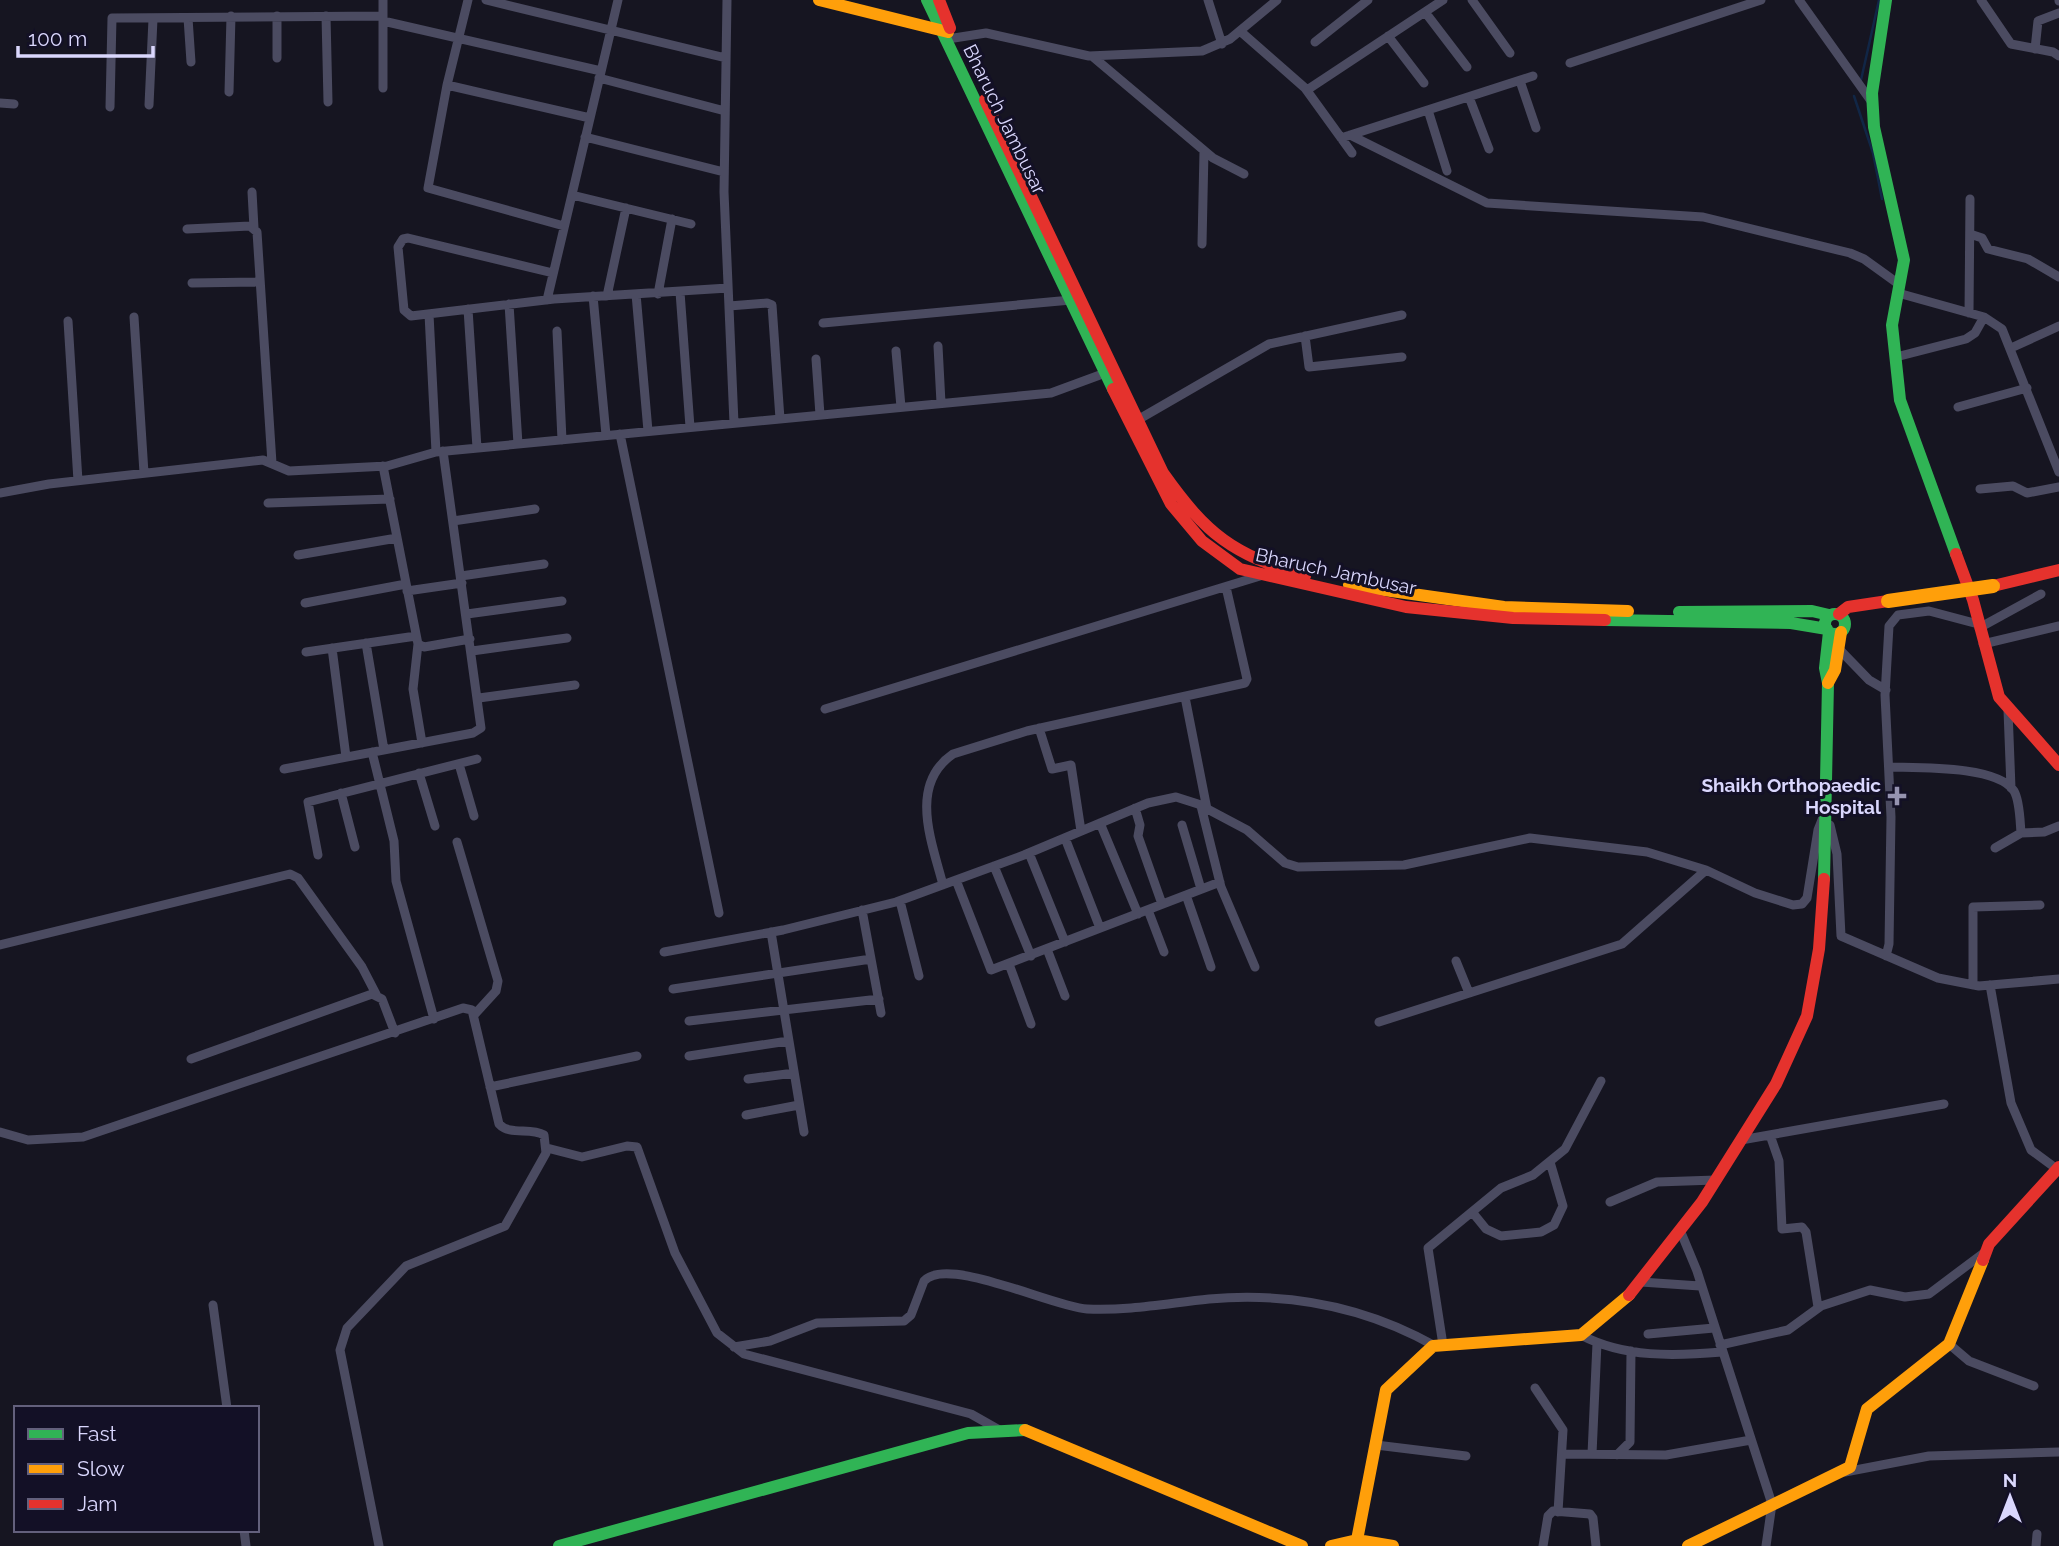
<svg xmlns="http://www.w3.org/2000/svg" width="2059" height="1546" font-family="Raleway,sans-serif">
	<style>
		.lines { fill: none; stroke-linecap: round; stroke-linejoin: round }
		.stream { stroke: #112646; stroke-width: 2.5 }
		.street { stroke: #4b4b61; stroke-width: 9 }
		.fast { stroke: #30b455; stroke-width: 12 }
		.slow { stroke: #ff9f0a; stroke-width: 12 }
		.jam { stroke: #e5322d; stroke-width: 12 }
		.slow-bridge { stroke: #ff9f0a; stroke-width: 14 }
		.poi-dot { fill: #9593b0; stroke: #131026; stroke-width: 2.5 }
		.labels { text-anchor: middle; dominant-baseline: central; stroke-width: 6; stroke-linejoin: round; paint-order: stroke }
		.street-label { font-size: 19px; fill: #dad7fd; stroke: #131026 }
		.poi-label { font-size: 19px; font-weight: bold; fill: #dad7fd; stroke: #131026; text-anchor: end }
	</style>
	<rect width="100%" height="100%" fill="#161521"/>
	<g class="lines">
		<!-- stream -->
		<path class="stream" d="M1861 80 1879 0
			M1854 96 1873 153 1882 199"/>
		<!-- street -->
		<path class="street" d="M468 0 447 85 428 188 564 226
			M486 0 726 58
			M727 0 724 192 734 423
			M1208 0 1222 44
			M1472 0 1510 53
			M1799 0 1871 101
			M1981 0 2011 44 2053 52 2059 56
			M2059 0V1
			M1425 12 1467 67
			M326 16 328 102
			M188 18 191 62
			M383 21 601 71
			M1240 31 1305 88 1352 153
			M1388 36 1424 83
			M954 38 986 33 1089 56 1202 51 1230 39 1277 0
			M1315 42 1368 0
			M2035 49 2038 21 2059 13
			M1092 56 1213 158 1244 174
			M277 58V16
			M1570 63 1761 0
			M599 78 725 111
			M1520 81 1536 128
			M447 85 590 118
			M383 88V0
			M1307 90 1443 0
			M229 92 231 16
			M1469 97 1489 149
			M0 103 14 104
			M149 105 153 19
			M110 107 112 18 383 16
			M1428 110 1447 171
			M1350 135 1487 203 1703 217 1850 253 1864 259 1900 285
			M585 137 724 172
			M1341 138 1533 76
			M252 192 254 228
			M572 195 691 224
			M187 229 250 226 257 232 272 463
			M1970 234 1982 238 1988 249 2028 259 2059 277
			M1202 244 1204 151
			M553 273 408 238 403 239 398 247 404 310 411 316 554 299 728 288
			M192 283 260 282
			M680 292 690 427
			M1898 293 1984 317 2002 329 2059 472
			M636 294 648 431
			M658 294 672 219
			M593 296 606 435
			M607 296 626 208
			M547 300 618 0
			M509 304 518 444
			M729 306 767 303 772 305 780 419
			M468 309 477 448
			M1969 313 1970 199
			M429 314 436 452
			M134 317 144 473
			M68 321 78 481
			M823 323 1071 300
			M557 331 562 440
			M1305 336 1309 367 1402 357
			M938 346 941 403
			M2011 348 2059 326
			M896 351 901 407
			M1896 357 1966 339 1975 333 1984 317
			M816 359 820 415
			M1958 407 2027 388
			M1134 422 1269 344 1402 315
			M620 434 719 913
			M383 466 418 644 424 647 470 639
			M1980 489 2013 486 2027 493 2059 487
			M0 493 49 484 263 460 289 471 387 466 436 452 1051 393 1108 372
			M268 503 390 499
			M453 521 535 509
			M298 555 397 538
			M461 576 544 564
			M407 591 462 583
			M305 603 406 584
			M467 614 562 601
			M1979 628 2041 594
			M366 643 384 750
			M418 644 413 689 422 743
			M1983 644 2059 626
			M332 648 346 757
			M1839 649 1869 680 1886 690
			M472 651 567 638
			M306 652 416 636
			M1185 697 1207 809
			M479 698 575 685
			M825 709 1260 576
			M2008 710 2011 788
			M1039 728 1052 769 1071 765 1081 831
			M372 752 394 841 396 881 434 1019
			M459 764 474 816
			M1889 767C1916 768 1997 765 2014 791 2020 801 2020 822 2021 833
			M284 769 473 733 481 728 443 451
			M419 773 435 826
			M341 793 355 847
			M1201 806 1221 887 1255 967
			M1135 808 1140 825 1138 836 1162 904
			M1100 823 1138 914
			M1182 825 1201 889
			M1830 825 1837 854 1841 936 1938 978 1979 986 2059 979
			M1065 838 1100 928
			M457 842 498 981 496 991 475 1014
			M1995 848 2021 833 2044 832 2059 826
			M1029 853 1065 942
			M318 855 308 802 477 759
			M994 866 1031 956
			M956 880 991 970 1220 882
			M943 885C932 842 908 785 953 754L1027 731 1245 683 1247 679 1226 587
			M1186 895 1211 967
			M900 901 919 976
			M862 910 881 1013
			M1148 910 1164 952
			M771 932 804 1132
			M0 945 290 874 298 878 362 967 376 994
			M1047 949 1065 996
			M664 952 783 930 896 902 1024 855 1148 803 1176 797 1198 804 1247 830 1285 863 1298 867 1404 865 1530 838 1647 852 1706 870 1755 893 1793 905 1802 904 1807 898 1818 830 1824 815
			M1886 956 1889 944 1891 817 1885 695 1889 626 1898 615 1929 611 1978 624
			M1456 961 1469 993
			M1009 964 1031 1024
			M1973 985V907L2040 905
			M1990 985 2011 1103 2031 1150 2057 1169
			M673 989 871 959
			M689 1021 879 999
			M1379 1022 1622 944 1706 870
			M689 1056 788 1041
			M191 1059 372 994 382 999 395 1033
			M748 1079 794 1073
			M490 1087 637 1056
			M746 1115 799 1105
			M0 1132 28 1140 83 1137 463 1008 472 1010 499 1124C510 1136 530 1127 544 1135L546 1153 505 1226 406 1266 347 1328 340 1350 379 1546
			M1770 1135 1779 1161 1782 1229 1802 1227 1806 1232 1818 1307
			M1741 1140 1944 1104
			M547 1148 582 1157 627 1146 637 1147 675 1253 717 1333 744 1354 971 1414 1001 1431
			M1610 1202 1657 1182 1716 1180
			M1473 1213 1486 1229 1501 1236 1541 1232 1554 1225 1563 1206 1550 1162
			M1680 1230 1697 1271 1772 1504 1766 1546
			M1641 1282 1700 1286
			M213 1305 227 1408
			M1648 1334 1714 1328
			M1581 1335C1624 1358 1675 1356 1722 1352
			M1949 1344 1969 1361 2034 1386
			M1443 1345 1428 1248 1501 1188 1533 1175 1565 1149 1601 1081
			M1720 1345 1788 1330 1821 1306 1870 1290 1905 1297 1929 1294 1985 1252
			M734 1347 770 1341 817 1323 904 1321 911 1315 924 1281C947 1255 1053 1307 1087 1309 1128 1311 1169 1303 1209 1299 1290 1292 1364 1306 1435 1346
			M1535 1388 1563 1430 1558 1512
			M1376 1445 1466 1456
			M1562 1454 1666 1455 1751 1440
			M1592 1454 1597 1343
			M1617 1455 1630 1442 1631 1351
			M1845 1472 1929 1456 2059 1452
			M244 1530 246 1546
			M1543 1546 1548 1516 1553 1511 1590 1514 1593 1518 1596 1546
			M2036 1546 2037 1534"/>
		<!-- fast -->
		<path class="fast" d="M927 0 1113 389
			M1886 0 1872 93 1874 127 1904 260 1892 325 1900 400 1956 554
			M1679 612 1812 611 1829 615
			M1825 624a10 10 0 1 1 20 0a10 10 0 1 1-20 0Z
			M1605 620 1791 623 1827 629
			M1824 879 1828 683 1825 668 1829 632
			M559 1546 968 1433 1025 1430"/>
		<!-- slow -->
		<path class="slow" d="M819 0 948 32
			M1349 585 1504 607 1628 611
			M1828 683 1835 670 1841 632
			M1025 1430 1302 1546
			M1331 1546 1357 1540 1386 1390 1433 1346 1581 1335 1629 1295
			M1357 1546V1540L1393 1546
			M1688 1546 1850 1467 1867 1409 1949 1344 1983 1260"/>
		<!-- jam -->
		<path class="jam" d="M939 0 950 28
			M985 100 1163 473C1207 535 1232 554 1305 576
			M1113 389 1171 504 1202 541 1240 569 1406 607 1513 618 1605 620
			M1956 554 1973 600 1999 697 2059 765
			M1993 586 2059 570
			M1839 614 1848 607 1888 601
			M1983 1260 1989 1244 2059 1167
			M1629 1295 1702 1202 1776 1084 1807 1016 1819 949 1824 879"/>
		<!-- slow-bridge -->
		<path class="slow-bridge" d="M1888 601 1993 586"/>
	</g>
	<!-- markers -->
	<path class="poi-dot" d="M1893.5 785.5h7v7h7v7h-7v7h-7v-7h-7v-7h7z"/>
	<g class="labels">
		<!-- street labels -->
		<g class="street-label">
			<text transform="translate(1005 119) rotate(64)">Bharuch Jambusar</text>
			<text transform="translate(1336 571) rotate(12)">Bharuch Jambusar</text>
		</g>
		<!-- poi labels -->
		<g class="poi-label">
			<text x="1881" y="785">Shaikh Orthopaedic<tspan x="1881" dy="22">Hospital</tspan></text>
		</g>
	</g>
	<!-- legend -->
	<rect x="14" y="1406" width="245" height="126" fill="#131026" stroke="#63607c" stroke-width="2"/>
	<rect x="28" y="1429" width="35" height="10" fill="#30b455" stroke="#63607c" stroke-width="2"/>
	<text x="77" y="1441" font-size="21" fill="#dad7fd">Fast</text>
	<rect x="28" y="1464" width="35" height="10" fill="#ff9f0a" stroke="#63607c" stroke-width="2"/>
	<text x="77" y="1476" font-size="21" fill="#dad7fd">Slow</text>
	<rect x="28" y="1499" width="35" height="10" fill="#e5322d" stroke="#63607c" stroke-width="2"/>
	<text x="77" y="1511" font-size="21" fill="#dad7fd">Jam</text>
	<!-- north arrow -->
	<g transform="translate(2010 1497)" stroke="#131026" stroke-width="5" paint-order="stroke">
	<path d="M0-5L12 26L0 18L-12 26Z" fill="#dad7fd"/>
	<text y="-10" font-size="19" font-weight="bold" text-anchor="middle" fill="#dad7fd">N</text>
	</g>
	<!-- scale -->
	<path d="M18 46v10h135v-10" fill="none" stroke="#dad7fd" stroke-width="3.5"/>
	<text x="28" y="46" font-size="21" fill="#dad7fd" stroke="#131026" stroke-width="5" paint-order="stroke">100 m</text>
</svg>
